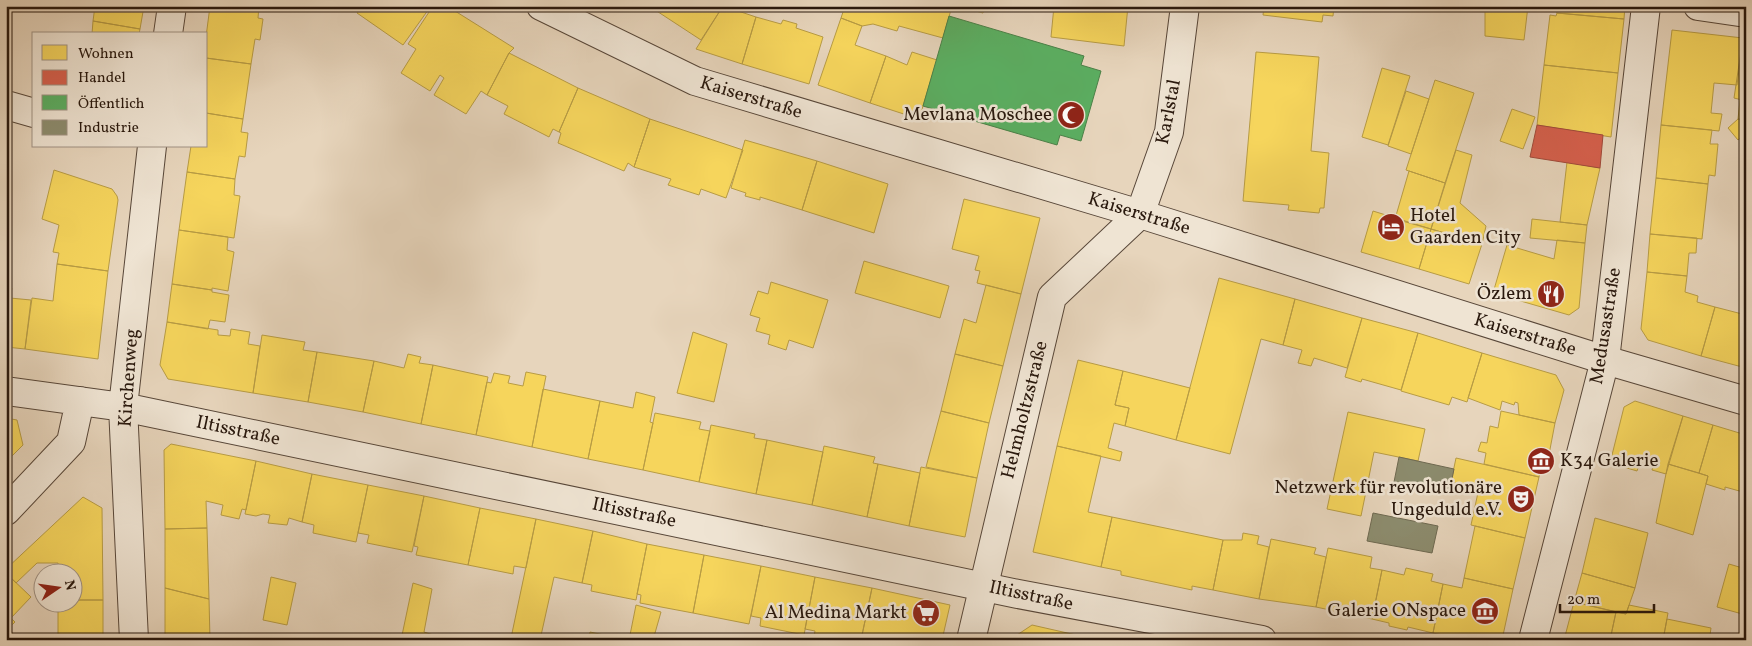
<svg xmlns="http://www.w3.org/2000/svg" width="1752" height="646" font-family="Vollkorn,serif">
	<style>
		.homes { fill: #f6d55c; stroke: #b89c44 }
		.shops { fill: #d6604d; stroke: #a24a3a }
		.public { fill: #5aae61; stroke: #4b8148 }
		.industry { fill: #8c8c6e; stroke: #6e6951 }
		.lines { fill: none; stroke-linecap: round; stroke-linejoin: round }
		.minor-casing { stroke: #584739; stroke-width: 30 }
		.tertiary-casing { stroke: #584739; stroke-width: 30 }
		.minor { stroke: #efe4d3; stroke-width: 28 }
		.tertiary { stroke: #efe4d3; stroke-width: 28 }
		.labels { text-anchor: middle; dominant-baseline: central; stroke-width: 5; stroke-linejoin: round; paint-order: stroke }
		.street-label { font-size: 19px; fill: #29180d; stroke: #efe4d3 }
		.poi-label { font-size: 19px; fill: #29180d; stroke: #efe4d3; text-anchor: end }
	</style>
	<rect width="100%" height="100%" fill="#e7d5bc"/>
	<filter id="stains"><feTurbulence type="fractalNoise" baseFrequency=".004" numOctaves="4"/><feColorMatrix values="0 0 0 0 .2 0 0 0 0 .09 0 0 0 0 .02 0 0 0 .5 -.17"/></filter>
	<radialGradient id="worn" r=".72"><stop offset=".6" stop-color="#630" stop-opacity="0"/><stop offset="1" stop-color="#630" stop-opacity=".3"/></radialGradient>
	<!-- homes -->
	<path class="homes" d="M95 6H144L140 29 93 21Z
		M210 6H259L258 18 263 19 260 40 255 39 251 64 206 58V37Z
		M362 6H431L403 45 357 13Z
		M433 6H447L514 48 509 53 487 95 481 91 466 114 434 95 444 78 440 75 430 91 401 73 416 49 408 44Z
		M649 6H723L701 40Z
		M723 6 756 17 742 64 696 49Z
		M845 6H952L943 38 899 26 897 31 873 24 862 26 841 18Z
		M958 6H985L983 13Z
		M1054 6H1128L1124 46 1051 37Z
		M1264 6H1334L1333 16 1323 15 1322 22 1263 15Z
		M1485 6H1528L1524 40 1485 36Z
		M1552 6H1625L1624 19 1557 13Z
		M1557 13 1624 19 1618 73 1544 65 1550 15 1556 16Z
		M756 17 781 24 783 20 797 24 796 28 823 37 809 84 742 64Z
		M841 18 862 26 855 45 886 56 870 103 818 85Z
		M93 21 140 29 139 34H92Z
		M1672 30 1743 38 1737 85 1714 83 1711 113 1722 114 1719 131 1661 125Z
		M1743 38H1746V101L1734 98Z
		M912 52 937 60 919 119 870 103 886 56 907 65Z
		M1256 52 1319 57 1311 151 1329 153 1324 208H1320L1319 213 1288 210 1289 205 1243 201Z
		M509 53 578 88 559 132 553 129 549 137 504 114 508 106 487 95Z
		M206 58 251 64 243 119 206 113Z
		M1544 65 1618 73 1611 137 1537 125Z
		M1382 68 1410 76 1388 145 1362 137Z
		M1435 80 1474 93 1445 183 1406 170Z
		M578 88 650 119 634 167 628 163 624 171 558 143 561 133 559 132Z
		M1406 91 1429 99 1411 154 1388 146Z
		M1740 100 1746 101V120L1738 119Z
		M1512 109 1535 117 1523 149 1500 141Z
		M206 113 243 119 241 132 248 133 245 157 239 156 235 179 187 172 191 146H206Z
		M650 119 743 150 726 198 701 189 699 195 668 185 671 179 634 167Z
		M1738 119 1746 120V133L1738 140 1728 128Z
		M1661 125 1712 130 1710 144H1718L1715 176 1709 175 1708 184 1656 178Z
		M745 140 817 161 802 210 760 197V200L745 196 746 193 731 188Z
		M1456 150 1472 155 1460 203 1486 226 1482 244 1431 229Z
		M817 161 888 184 874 233 802 210Z
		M1567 162 1600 168 1587 225 1560 222Z
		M54 170 112 189 117 196 118 200 108 271 57 264 59 253 53 252 59 225 42 219Z
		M1409 171 1445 183 1431 229 1395 219Z
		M187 172 235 179 234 195 240 196 234 238 179 230Z
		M1656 178 1708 184 1702 239 1650 234Z
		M964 199 1040 218 1021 294 977 283 980 271 975 270 979 256 952 249Z
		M1373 211 1431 229 1419 269 1361 252Z
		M1532 219 1587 225 1585 243 1530 238Z
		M1431 229 1482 244 1469 284 1419 269Z
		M179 230 228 237 227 250 234 252 228 291 212 288V290L172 284Z
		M1650 234 1697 238 1696 253H1689L1687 276 1647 272Z
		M1557 240 1585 243 1579 308 1569 315 1493 293 1507 245 1554 259Z
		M864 261 949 286 940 318 855 293Z
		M57 264 108 271 98 359 25 349 32 298 53 301Z
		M1647 272 1687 276 1685 292 1698 296 1697 302 1715 307 1701 356 1648 340 1641 329Z
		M1219 278 1295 299 1283 345 1261 339 1230 454 1176 440Z
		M771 282 828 300 813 348 789 340 786 350 768 344 770 335 756 331 760 318 750 315 758 291 768 294Z
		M172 284 212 290V292L229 295 225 322 210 320 208 329 167 322Z
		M986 285 1021 294 1003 366 955 354 964 319 976 323Z
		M6 287 12 288 10 298 31 300 25 349 6 347Z
		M1295 299 1362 318 1347 368 1314 358 1311 366 1298 363 1302 350 1283 345Z
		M1715 307 1746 315V368L1701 356Z
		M1362 318 1418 333 1401 390 1362 379 1361 382 1345 377Z
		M167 322 218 330V335L230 336 231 329 250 332 248 344 260 346 253 393 168 379 160 365Z
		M693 332 727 344 714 402 677 393Z
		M1418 333 1482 353 1467 402 1452 397 1449 405 1401 391Z
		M262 335 305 342 303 350 317 352 308 402 253 393Z
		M317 352 374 361 363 412 308 402Z
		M1482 353 1556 375 1564 390 1555 423 1519 415 1518 403 1515 402 1514 405 1502 401 1500 410 1468 398Z
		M408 354 421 357 419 363 433 365 421 424 363 412 374 361 404 368Z
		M955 354 1003 366 989 423 941 411Z
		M1078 360 1123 371 1115 405 1129 408 1125 426 1114 423 1108 448 1122 452 1120 461 1057 446Z
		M433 365 488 377 476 435 421 424Z
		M1123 371 1190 388 1176 440 1125 426 1129 408 1115 405Z
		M526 372 546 376 532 447 476 435 487 382 491 383 494 373 510 376 508 383 523 386Z
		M543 389 600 401 588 459 532 447Z
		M636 392 655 397 650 422 653 423 643 470 588 459 600 401 633 408Z
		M1635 401 1683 416 1666 474 1652 470 1654 463 1641 459 1637 471 1610 463 1624 407Z
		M941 411 989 423 977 478 926 467Z
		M1501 411 1555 423 1547 465 1542 463 1539 477 1484 464 1486 453 1478 451 1481 442 1487 443 1490 426 1498 428Z
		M1348 412 1425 429 1418 461 1374 452 1361 516 1327 509Z
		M655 413 701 422 699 429 710 431 699 482 643 470Z
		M1683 416 1713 425 1699 473 1668 464Z
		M6 418 17 420 23 445 6 462Z
		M711 425 755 434 754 438 767 440 756 494 699 482Z
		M1713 425 1746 435V495L1743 494V492L1725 487V490L1706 484 1708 476 1699 473Z
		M767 440 823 452 812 505 756 494Z
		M171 444 256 461 246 510 242 509 239 519 221 515 223 505 206 501 207 528 165 529 164 450Z
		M824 446 875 457 873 463 878 464 867 517 812 505Z
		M1057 446 1101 456 1088 512 1112 517 1101 567 1033 552Z
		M1456 458 1539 477 1525 538 1471 525 1479 488 1451 482Z
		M256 461 312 474 302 522 289 518 287 525 268 523 270 515 263 514 256 516 245 514Z
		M878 464 920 473 909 526 867 517Z
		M1668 464 1708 476 1693 535 1656 523Z
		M921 467 977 478 965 537 909 526Z
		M312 474 368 485 356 542 313 533 314 525 302 522Z
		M368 485 424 496 412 552 367 543 369 535 358 533Z
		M424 496 480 508 468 565 416 555 418 547 414 546Z
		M83 497 102 508 103 600H72V574H58V563H37L16 583 6 573V569Z
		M480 508 536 519 526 568 514 566 513 574 468 565Z
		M1112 517 1223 540 1213 590 1192 586V590L1121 575V571L1101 567Z
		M1595 518 1648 533 1635 588 1582 573Z
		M536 519 593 531 582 583 554 577 540 640H520L511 638Z
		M1475 526 1525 538 1513 589 1464 578Z
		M207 528 209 599 165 588V529Z
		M593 531 647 544 636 600 591 591 592 585 582 583Z
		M1243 533 1259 536 1257 544 1269 547 1259 599 1213 590 1223 540H1242Z
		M1271 539 1316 548 1314 554 1326 557 1316 607 1259 599Z
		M647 544 704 555 693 613 640 603 641 595 637 594Z
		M1328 548 1372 557 1370 568 1382 570 1372 619 1316 607Z
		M704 555 761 566 749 624 693 613Z
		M1729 564 1746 569V615L1717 607Z
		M761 566 815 577 804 635 760 626 761 618 751 616Z
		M1406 568 1433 574 1431 581 1443 584 1433 633 1408 627 1407 630 1389 626V623L1372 619 1382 570 1404 575Z
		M6 573 31 597 11 618 15 622 8 629 14 635 10 640H6Z
		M1582 573 1635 588 1626 614 1574 602Z
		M271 577 296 583 287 625 263 620Z
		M815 577 872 588 861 640H826L814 637 815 631 805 629Z
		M1464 578 1513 589 1502 640H1466L1433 633 1443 584 1462 588Z
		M413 583 432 589 424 632 449 640H401Z
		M165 588 209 599 210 640H165Z
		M872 588 950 605 942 640H883L862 635Z
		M72 600H103V640H58V604H72Z
		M1574 602 1616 612 1610 640H1564Z
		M636 605 661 612 653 640H629Z
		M1629 605 1668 613 1663 640H1610L1616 612 1626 614Z
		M1667 619 1711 628 1710 635 1723 638V640H1663Z
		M1032 625 1085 637 1084 640H1016L1017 635Z
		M590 632 628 640H589Z
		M1739 633 1746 635V640H1723L1724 636 1738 639Z
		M1085 637 1100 640H1084Z"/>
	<!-- shops -->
	<path class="shops" d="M1537 125 1603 135 1600 168 1530 157Z"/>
	<!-- public -->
	<path class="public" d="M949 16 1084 56 1081 65 1101 71 1081 141 1060 135 1057 145 923 106Z"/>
	<!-- industry -->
	<path class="industry" d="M1399 457 1454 469 1449 494 1394 482Z
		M1373 513 1438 526 1432 553 1367 541Z"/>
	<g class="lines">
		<!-- minor casing -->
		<g class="minor-casing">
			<path id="minor" d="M541 6 695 81 1140 214 1605 360 1746 401
				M1698 6 1746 13
				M168 34 172 6
				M6 105 34 113
				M6 391 123 407 1018 594 1262 640
				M6 511 71 442 80 401
				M134 640 123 407 152 146
				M1533 640 1605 360 1646 6"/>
		</g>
		<!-- tertiary casing -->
		<g class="tertiary-casing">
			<path id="tertiary" d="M971 640 1052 297 1140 214 1169 132 1185 6"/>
		</g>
		<!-- minor -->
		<use href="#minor" class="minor"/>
		<!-- tertiary -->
		<use href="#tertiary" class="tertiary"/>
	</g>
	<!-- icons -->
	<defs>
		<g id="mosque-disc" transform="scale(1.4375)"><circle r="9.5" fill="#8f2418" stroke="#efe4d3"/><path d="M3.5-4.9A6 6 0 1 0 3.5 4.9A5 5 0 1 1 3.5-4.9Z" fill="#fff"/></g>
		<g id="hotel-disc" transform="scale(1.4375)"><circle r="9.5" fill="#8f2418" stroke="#efe4d3"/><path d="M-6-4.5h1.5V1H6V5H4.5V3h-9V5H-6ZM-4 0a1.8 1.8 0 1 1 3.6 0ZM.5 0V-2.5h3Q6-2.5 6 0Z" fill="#fff"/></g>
		<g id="restaurant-disc" transform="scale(1.4375)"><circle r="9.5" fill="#8f2418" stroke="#efe4d3"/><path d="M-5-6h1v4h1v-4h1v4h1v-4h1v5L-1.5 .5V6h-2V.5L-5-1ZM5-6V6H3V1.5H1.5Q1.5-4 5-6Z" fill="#fff"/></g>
		<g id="museum-disc" transform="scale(1.4375)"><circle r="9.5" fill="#8f2418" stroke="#efe4d3"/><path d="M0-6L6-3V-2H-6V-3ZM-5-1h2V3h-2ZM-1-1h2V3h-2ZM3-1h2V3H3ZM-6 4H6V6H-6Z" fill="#fff"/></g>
		<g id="theatre-disc" transform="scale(1.4375)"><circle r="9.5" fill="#8f2418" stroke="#efe4d3"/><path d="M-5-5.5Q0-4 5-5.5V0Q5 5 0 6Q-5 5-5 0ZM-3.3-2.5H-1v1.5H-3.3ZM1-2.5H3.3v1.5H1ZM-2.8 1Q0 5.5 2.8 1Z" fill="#fff"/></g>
		<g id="supermarket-disc" transform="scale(1.4375)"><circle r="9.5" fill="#8f2418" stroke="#efe4d3"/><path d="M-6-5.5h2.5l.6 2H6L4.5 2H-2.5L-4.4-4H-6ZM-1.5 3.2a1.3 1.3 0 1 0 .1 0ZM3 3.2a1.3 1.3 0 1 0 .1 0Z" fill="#fff"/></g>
	</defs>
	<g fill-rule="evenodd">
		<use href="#mosque-disc" x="1071" y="115"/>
		<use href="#hotel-disc" x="1391" y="227"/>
		<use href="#restaurant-disc" x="1551" y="294"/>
		<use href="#museum-disc" x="1541" y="461"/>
		<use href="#theatre-disc" x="1521" y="499"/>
		<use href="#museum-disc" x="1485" y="611"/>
		<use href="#supermarket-disc" x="926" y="613"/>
	</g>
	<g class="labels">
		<!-- street labels -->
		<g class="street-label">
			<text transform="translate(751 98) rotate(17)">Kaiserstraße</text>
			<text transform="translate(1169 112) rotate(-79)">Karlstal</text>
			<text transform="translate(1139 214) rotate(17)">Kaiserstraße</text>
			<text transform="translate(1606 326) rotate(-81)">Medusastraße</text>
			<text transform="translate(1525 335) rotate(17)">Kaiserstraße</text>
			<text transform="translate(129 378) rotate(-86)">Kirchenweg</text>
			<text transform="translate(1025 410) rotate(-76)">Helmholtzstraße</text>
			<text transform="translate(238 431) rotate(12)">Iltisstraße</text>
			<text transform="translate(634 513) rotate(12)">Iltisstraße</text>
			<text transform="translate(1031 596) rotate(12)">Iltisstraße</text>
		</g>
		<!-- poi labels -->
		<g class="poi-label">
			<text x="1052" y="115">Mevlana Moschee</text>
			<text x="1410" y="216" text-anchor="start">Hotel<tspan x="1410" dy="22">Gaarden City</tspan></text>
			<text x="1532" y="294">Özlem</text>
			<text x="1560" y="461" text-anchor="start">K34 Galerie</text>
			<text x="1502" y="488">Netzwerk für revolutionäre<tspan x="1502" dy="22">Ungeduld e.V.</tspan></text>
			<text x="1466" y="611">Galerie ONspace</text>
			<text x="907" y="613">Al Medina Markt</text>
		</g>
	</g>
	<!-- margin -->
	<rect width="1752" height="646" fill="none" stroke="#e7d5bc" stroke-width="25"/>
	<rect x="8" y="8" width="1737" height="631" fill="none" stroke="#29180d" stroke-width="2.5"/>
	<rect x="12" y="12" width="1727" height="621" fill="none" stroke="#29180d"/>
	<!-- legend -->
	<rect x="32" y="32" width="175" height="115" fill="#efe4d3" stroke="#a09284"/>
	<rect x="42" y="45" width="25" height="15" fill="#f6d55c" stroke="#a09284"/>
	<text x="78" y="58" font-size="15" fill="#29180d">Wohnen</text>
	<rect x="42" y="70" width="25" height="15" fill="#d6604d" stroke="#a09284"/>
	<text x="78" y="82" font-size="15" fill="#29180d">Handel</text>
	<rect x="42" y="95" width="25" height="15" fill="#5aae61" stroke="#a09284"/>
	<text x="78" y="108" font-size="15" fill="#29180d">Öffentlich</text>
	<rect x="42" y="120" width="25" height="15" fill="#8c8c6e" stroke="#a09284"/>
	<text x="78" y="132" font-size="15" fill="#29180d">Industrie</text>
	<!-- north arrow -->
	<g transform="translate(58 588) rotate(77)"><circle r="24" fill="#efe4d3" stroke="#a09284"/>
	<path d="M0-4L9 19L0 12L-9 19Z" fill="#8f2418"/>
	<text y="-8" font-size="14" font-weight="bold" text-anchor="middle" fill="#29180d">N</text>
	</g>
	<!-- scale -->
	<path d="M1560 604v8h94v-8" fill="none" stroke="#29180d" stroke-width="2.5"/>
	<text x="1567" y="604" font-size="15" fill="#29180d" stroke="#efe4d3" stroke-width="4" paint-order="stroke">20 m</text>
	<rect width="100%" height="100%" filter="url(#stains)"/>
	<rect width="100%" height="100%" fill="url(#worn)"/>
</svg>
